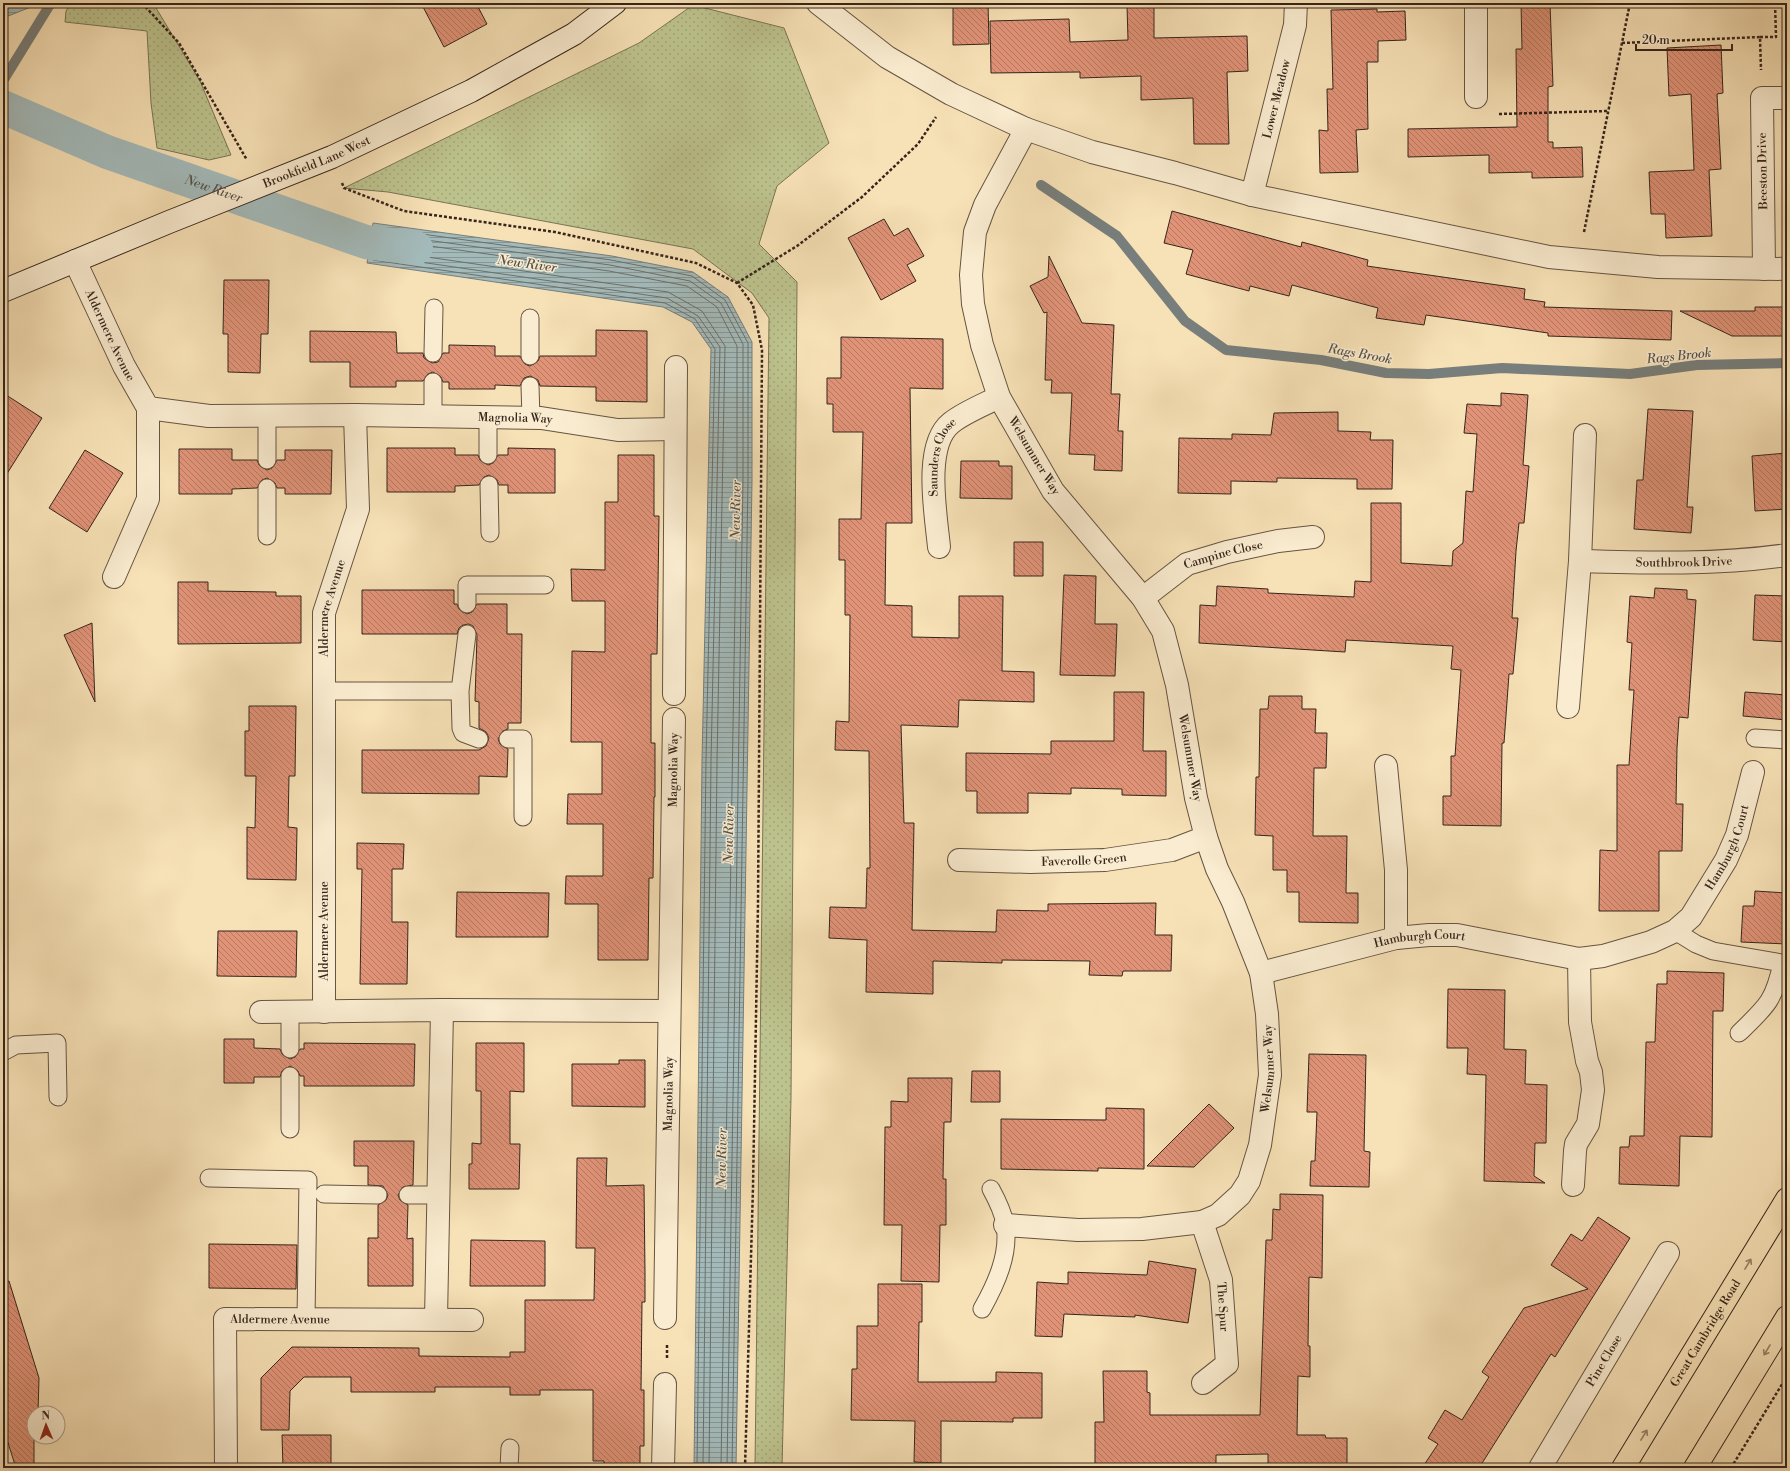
<svg xmlns="http://www.w3.org/2000/svg" width="1790" height="1471" font-family="'Libre Bodoni',serif">
	<style>
		.grass { fill: url(#grass-dots); stroke: #7a7455 }
		.water { fill: url(#water-rules); stroke: #777e7b }
		.lines { fill: none; stroke-linecap: round; stroke-linejoin: round }
		.shore { stroke: #6c706b; stroke-width: 1 }
		.stream { stroke: #777e7b; stroke-width: 10 }
		.canal { stroke: #a3baba; stroke-width: 34 }
		.building { fill: url(#building-back-hatch); stroke: #36251c }
		.service-casing { stroke: #665442; stroke-width: 19 }
		.minor-casing { stroke: #665442; stroke-width: 24 }
		.secondary-casing { stroke: #36251c; stroke-width: 24 }
		.trunk-casing { stroke: #36251c; stroke-width: 24 }
		.path { stroke: #36251c; stroke-width: 2.5; stroke-dasharray: 3 2; stroke-linecap: butt }
		.service { stroke: #faecd0; stroke-width: 17 }
		.minor { stroke: #faecd0; stroke-width: 22 }
		.secondary { stroke: #faecd0; stroke-width: 22 }
		.trunk { stroke: #f7e1b6; stroke-width: 22 }
		.oneway { stroke: #968369 }
		.labels { text-anchor: middle; dominant-baseline: central; stroke-width: 3; stroke-linejoin: round; paint-order: stroke }
		.street-label { font-size: 12px; fill: #36251c; stroke: #faecd0 }
		.water-label { font-size: 13px; font-style: italic; fill: #57524b; stroke: #faecd0 }
	</style>
	<defs>
		<pattern id="grass-dots" width="8" height="8" patternUnits="userSpaceOnUse"><rect width="8" height="8" fill="#bdc38e"/><path d="M2 2h.1M6 6h.1" fill="none" stroke="#a3a77a" stroke-width="1.8" stroke-linecap="round"/></pattern>
		<pattern id="water-rules" width="6" height="5" patternUnits="userSpaceOnUse"><rect width="6" height="5" fill="#a3baba"/><path d="M0 2.5h6" fill="none" stroke="#869796"/></pattern>
		<pattern id="building-back-hatch" width="6" height="6" patternUnits="userSpaceOnUse"><rect width="6" height="6" fill="#e19378"/><path d="M-1 5l2 2M0 0l6 6M5-1l2 2" fill="none" stroke="#b77862"/></pattern>
	</defs>
	<rect width="100%" height="100%" fill="#f7e1b6"/>
	<filter id="stains"><feTurbulence type="fractalNoise" baseFrequency=".005" numOctaves="4"/><feColorMatrix values="0 0 0 0 .2 0 0 0 0 .09 0 0 0 0 .02 0 0 0 .5 -.17"/></filter>
	<radialGradient id="worn" r=".72"><stop offset=".6" stop-color="#630" stop-opacity="0"/><stop offset="1" stop-color="#630" stop-opacity=".3"/></radialGradient>
	<!-- grass -->
	<path class="grass" d="M71 3H153L200 81 231 155 209 160 157 148 151 103 147 31 65 22 66 11Z
		M693 5 784 28 829 143 777 186 759 244 797 282 791 1098 782 1468H755L769 318 752 293 693 249 388 192 344 188 639 43Z"/>
	<!-- water -->
	<path class="water" d="M3 3H41L3 18Z
		M373 223 612 256 693 272 728 297 752 342V481L736 1468H694L702 761 711 349 692 322 663 307 367 263Z"/>
	<g class="lines">
		<!-- shore -->
		<path class="shore" d="M697 1468 706 761 715 349 695 319 665 303 373 260 371 258 378 228 611 260 692 276 725 300 748 343V481L732 1468
			M703 1468 711 761 720 347 698 316 667 298 379 256 377 253 382 234 610 265 690 281 721 303 743 344V481L727 1468
			M709 1468 717 761 725 346 702 311 668 292 386 251 384 249 387 240 609 271 687 286 717 307 737 346V481L721 1468"/>
		<!-- stream -->
		<path class="stream" d="M3 81 51 3
			M1041 185 1117 236 1185 321 1226 350 1321 360 1386 373 1429 374 1502 368 1630 374 1697 365 1787 363"/>
		<!-- canal -->
		<path class="canal" id="s1" d="M3 107 107 152 366 242 416 248"/>
	</g>
	<!-- building -->
	<path class="building" d="M421 3H476L487 24 444 47Z
		M953 3H988L989 44 953 45Z
		M1521 3H1550L1553 86 1548 87V142H1553V148L1582 147 1583 177 1532 178V172L1489 173V155L1408 157V129L1517 127 1516 49H1522Z
		M1154 4V38L1247 36 1248 71 1227 72 1229 144H1194L1193 98 1141 100V76L1080 78V72L991 73 990 21 1069 19 1070 42 1128 40 1127 5Z
		M1377 9V12L1405 11 1406 40 1378 41V62H1367L1368 129 1356 130 1358 172 1320 173 1319 130 1328 131 1327 89H1333L1331 10Z
		M1721 45 1723 93 1717 94 1721 169 1709 170 1712 236 1666 238 1665 214H1651L1649 172 1694 170 1691 94 1669 96 1667 48Z
		M1172 211 1301 247 1302 242 1368 260 1367 266 1525 289 1524 299 1545 302 1544 307 1672 311 1671 340 1548 336V333L1426 315 1424 325 1376 318 1378 308 1292 285 1289 296 1250 286 1249 291 1219 283 1186 274 1193 250 1164 243Z
		M884 219 894 236 908 228 924 256 907 265 916 281 881 300 848 238Z
		M1049 256 1082 323 1114 325 1111 394H1120L1118 431H1123L1122 471 1094 470 1095 455 1069 454 1072 393H1051L1052 380H1045L1047 312 1044 313 1030 286 1048 277Z
		M224 280H269L268 334H261L260 373 228 372V334H223Z
		M1755 307H1787V336H1732L1680 311H1755Z
		M596 330 647 331V402L596 401V387L540 386 538 380 530 376 524 378 520 386 495 385V389H449V382H443L441 377 433 372 428 374 423 381H396V387H350V362H310V331L396 332 397 353H423L424 358 432 363 438 362 443 353H449V345L495 346V356H520L525 364 530 366 538 361 540 356H596Z
		M841 337 943 339V389L910 388 912 523H886L885 605 912 606V637L959 638V596H1003L1002 671 1034 672V702L959 700 958 727 901 725 904 823H914L912 930 996 932 997 910 1048 911V904L1156 903 1155 935H1172L1171 971H1123L1122 976 1089 975 1090 961 1002 960V963L933 961V994L866 992 867 940 829 938 830 907 866 908 867 868H870L869 751 835 750 836 721 849 722 850 615H845V560H839V519H861L863 432H833V404H827V378H841Z
		M3 393 42 418 3 480Z
		M1501 393 1528 395 1523 465 1529 466 1524 523H1519L1516 551 1512 618H1518L1513 674H1509L1504 743H1502L1501 826 1443 825V796H1451V756H1455L1461 670 1451 669 1453 646 1346 640 1345 652 1199 643 1200 605 1216 606 1217 586 1268 589V593L1354 597 1355 581 1371 582V503H1401V563L1452 566 1453 551 1463 543 1466 491 1473 492 1477 434 1464 433 1467 404 1501 406Z
		M1648 409 1693 411 1687 507H1693L1691 533 1634 529 1637 480H1643Z
		M1338 412V431L1371 432 1370 440H1393L1392 489H1357V479L1277 478V482L1231 481V494L1178 493 1179 438 1232 439V434L1271 435 1274 413Z
		M387 448H455V455H478L480 460 488 465 493 463 498 455H508V448L555 449V493H508V485H499L497 480 489 475 484 477 479 485 455 486V492H387Z
		M179 449H232V460H257L259 465 267 470 272 468 277 460H285V450H332L331 494H285V488H277L275 483 267 478 262 480 257 488 232 489V494H179Z
		M85 450 123 473 87 532 49 508Z
		M1787 453V509L1755 511 1752 456Z
		M618 455H654V516H659L657 654H651V743H655V797H654L653 878H649L648 960H598V904H565L566 876H603V824H567L568 794H602V742H571L572 651 605 652V601H572L571 569 605 570V502H618Z
		M961 461H999V466H1012V499L960 498Z
		M1014 542H1043V576H1014Z
		M1064 575 1096 576 1095 624H1117L1115 676 1060 675Z
		M178 582H208V591L276 592V596H301V643L178 644Z
		M1655 588 1687 590V599L1696 600 1688 718 1679 717 1677 748 1676 804H1683L1682 851H1659V911H1599L1600 850 1617 851V765H1629L1634 690H1629L1632 643 1627 642 1630 596 1654 598Z
		M362 590H454V604H457L459 609 467 614 472 612 477 604H507V634H522L521 723H508V729L503 731 498 739 500 744 508 749 507 777 479 776V794L362 793V750H479L486 746 489 738 486 732 479 728V702L475 701 477 635 473 626 469 624 463 625 459 628 457 634H362Z
		M1755 595 1787 596V642L1753 640Z
		M92 623 95 702 64 635Z
		M1114 692H1144L1143 751H1166V796L1122 795V789L1071 788V794L1028 793V813H977V791H966V753L1051 754V741H1114Z
		M1745 692 1787 695V720L1743 716Z
		M1269 696H1302V709H1316L1315 733H1327L1326 768H1314L1313 836H1347L1346 893H1358V923L1299 922V892H1287V870H1273V836L1255 835 1256 777H1259L1260 709H1268Z
		M249 706H296L295 776H289L288 827 297 828 296 880 247 879V827L255 828 256 776H245V731H249Z
		M357 843 404 844 403 869H392V922H408L407 984H360L362 869H357Z
		M1755 891 1787 893V944L1741 942 1743 906H1754Z
		M457 892 549 893 548 937H456Z
		M218 931H297L296 977 217 976Z
		M1667 971 1724 973 1723 1011H1713L1712 1137 1680 1136 1679 1186 1619 1184 1620 1147H1629L1630 1136H1644L1646 1042H1655L1657 984H1667Z
		M1448 989 1505 990 1504 1049 1526 1050 1525 1084 1547 1085 1546 1143H1535L1534 1176 1545 1183 1484 1181 1486 1075 1467 1074 1468 1048H1447Z
		M224 1039H254V1048L280 1049 282 1054 290 1059 295 1057 300 1049H304V1043L415 1044 414 1086H304V1076H300L298 1071 290 1066 282 1071 280 1077H254V1083H224Z
		M476 1043H524V1092L510 1091V1144H520L519 1189H469V1164H472V1143L481 1144V1091H476Z
		M1309 1054 1366 1055 1364 1151 1370 1152 1369 1187 1310 1186 1311 1161H1315L1317 1112H1307Z
		M619 1060H645V1107L572 1106V1064H619Z
		M972 1071H1000V1102H971Z
		M908 1078H952L951 1122H944L943 1179H946V1225H940L939 1282 901 1281 902 1225H884L885 1127H891V1101L908 1102Z
		M1209 1104 1234 1128 1194 1167 1147 1166Z
		M1106 1108 1144 1109V1169L1098 1168V1171L1001 1169V1119L1106 1120Z
		M354 1141H414L413 1185 403 1187 398 1195 400 1200 408 1205 407 1239 413 1238V1286H368V1238H378V1205L386 1200 388 1195 383 1186 368 1185V1166H354Z
		M577 1158H607L606 1186 644 1185 645 1274V1302H642L641 1390H644V1446H640V1468H604V1461H593V1390H540V1395H510V1387H435V1392H351V1377H304L290 1391 289 1430H261V1378L292 1347 419 1348V1356L510 1357V1352H525V1300H594L595 1248H576Z
		M1280 1194 1323 1195 1322 1278 1309 1277 1308 1346H1310V1377L1298 1376 1297 1435H1325L1326 1438H1347V1466H1268V1454L1216 1455V1468L1095 1466V1422H1104L1103 1371H1147V1392L1150 1393V1415H1260L1266 1240H1272L1273 1209 1280 1210Z
		M1598 1217 1630 1238 1555 1357 1551 1354 1479 1468H1422L1438 1444 1428 1438 1445 1410 1462 1420 1489 1377 1482 1372 1524 1308 1588 1289 1551 1265 1571 1234 1582 1241Z
		M471 1240 545 1241V1286H470Z
		M209 1244 297 1245 296 1289 209 1288Z
		M1149 1261 1196 1269 1188 1323 1135 1315V1317L1064 1314 1062 1337 1035 1336 1037 1282 1068 1284V1272L1147 1275Z
		M9 1281 39 1378 38 1413H34V1468H16L3 1427V1282Z
		M878 1284H922V1322H919L918 1382H996V1372L1042 1373V1418H1013V1422L941 1421V1463L914 1462 915 1421 851 1420 852 1369H857V1326H878Z
		M282 1435H331V1468H283Z"/>
	<g class="lines">
		<!-- service casing -->
		<g class="service-casing">
			<path id="service" d="M433 353 434 308
				M530 356V318
				M530 386 531 418
				M433 416V382
				M488 418V455
				M267 460V416
				M489 485 490 533
				M267 488V536
				M467 604V585H545
				M324 691H460L461 728 463 733 479 739
				M460 691 467 634
				M1755 738 1787 740
				M508 739H523V817
				M1675 931 1696 944 1713 951 1782 963C1774 1001 1767 1006 1739 1033
				M290 1049V1012
				M3 1052 16 1045 57 1043 58 1097
				M290 1076V1129
				M209 1178 308 1180 306 1320
				M324 1194 378 1195
				M408 1195H439
				M982 1309C996 1284 1010 1254 1005 1224 1003 1212 997 1200 991 1189
				M509 1468 510 1448"/>
		</g>
		<!-- minor casing -->
		<g class="minor-casing">
			<g id="minor">
				<path d="M818 3 887 57 951 94 1026 129 1092 152 1175 173 1252 195 1549 257 1658 267 1787 269"/>
				<path d="M1476 3V97"/>
				<path id="s2" d="M1252 195 1295 25 1296 3"/>
				<path id="s3" d="M75 261 124 366 148 408 209 416 355 415 541 418 618 430 675 429"/>
				<path d="M1764 269 1762 98H1787"/>
				<path id="s4" d="M939 547C936 515 923 445 951 423 963 413 985 404 999 397"/>
				<path id="s5" d="M1580 561C1649 563 1719 565 1787 555"/>
				<path d="M114 577 148 499V408"/>
				<path id="s6" d="M1143 598 1187 564 1227 552 1278 541 1313 537"/>
				<path d="M674 694 676 367"/>
				<path d="M1568 707 1580 561 1585 435"/>
				<path d="M1386 766 1396 870V938"/>
				<path id="s7" d="M959 860 1030 862 1105 860 1172 850 1206 837"/>
				<path id="s8" d="M1579 959 1603 956 1651 942 1675 931 1691 917 1726 860 1737 835 1753 772"/>
				<path id="s9" d="M1261 973 1396 938 1429 935H1457L1579 959 1580 1022 1587 1061 1591 1072 1593 1090 1588 1124 1576 1144 1575 1151 1573 1185"/>
				<path d="M442 1010 668 1011"/>
				<path d="M261 1012 442 1010 436 1319"/>
				<path id="s10" d="M324 1012V613L358 509 355 415"/>
				<path id="s11" d="M1202 1222 1221 1280 1227 1364 1203 1383"/>
				<path id="s12" d="M1005 1225 1078 1230 1142 1229 1202 1222 1218 1215 1240 1195 1249 1181 1260 1145 1270 1075 1267 1014 1261 973 1233 902 1217 869 1206 837 1196 798 1177 685 1163 631 1143 598 1053 491 999 397 982 345 973 304 971 275 975 232 985 205 1026 129"/>
				<path id="s13" d="M665 1318 674 719"/>
				<path id="s14" d="M226 1468 225 1319 472 1320"/>
				<path d="M663 1468 665 1384"/>
				<path id="s15" d="M1540 1468 1668 1253"/>
			</g>
		</g>
		<!-- secondary casing -->
		<g class="secondary-casing">
			<g id="secondary">
				<path id="s16" d="M3 291 169 222 332 157 471 91 574 34 615 3"/>
			</g>
		</g>
		<!-- trunk casing -->
		<g class="trunk-casing">
			<g id="trunk">
				<path id="s17" d="M1623 1468 1787 1199"/>
				<path d="M1695 1468 1787 1317"/>
			</g>
		</g>
		<!-- path -->
		<path class="path" d="M142 3 179 43 247 160
			M1760 37H1776L1775 3
			M1622 43 1760 37 1761 70
			M1499 114 1607 111
			M342 183 344 188 404 211 555 232 696 263 737 283 753 305 762 350 758 904 753 1187 745 1468
			M1584 232 1630 3
			M737 283 797 246 862 197 918 144 936 117
			M667 1345V1358
			M1731 1468 1787 1376"/>
		<!-- service -->
		<use href="#service" class="service"/>
		<!-- minor -->
		<use href="#minor" class="minor"/>
		<!-- secondary -->
		<use href="#secondary" class="secondary"/>
		<!-- trunk -->
		<use href="#trunk" class="trunk"/>
	</g>
	<!-- one-way arrows -->
	<defs><path id="oneway-shaft" d="M-6 0H5M1.5-3L5.5 0L1.5 3" fill="none" stroke-width="1.6" stroke-linecap="round" stroke-linejoin="round"/></defs>
	<g class="oneway">
		<use href="#oneway-shaft" transform="translate(1748 1264) rotate(-59)"/>
		<use href="#oneway-shaft" transform="translate(1767 1350) rotate(121)"/>
		<use href="#oneway-shaft" transform="translate(1644 1435) rotate(-58)"/>
	</g>
	<g class="labels">
		<!-- street labels -->
		<g class="street-label">
			<text stroke="none"><textPath href="#s2" startOffset="99">Lower Meadow</textPath></text>
			<text stroke="none"><textPath href="#s16" startOffset="339">Brookfield Lane West</textPath></text>
			<text transform="translate(1763 171) rotate(-91)">Beeston Drive</text>
			<text stroke="none"><textPath href="#s3" startOffset="82">Aldermere Avenue</textPath></text>
			<text stroke="none"><textPath href="#s3" startOffset="532">Magnolia Way</textPath></text>
			<text transform="translate(1034 456) rotate(59)">Welsummer Way</text>
			<text stroke="none"><textPath href="#s4" startOffset="92">Saunders Close</textPath></text>
			<text stroke="none"><textPath href="#s6" startOffset="93">Campine Close</textPath></text>
			<text stroke="none"><textPath href="#s5" startOffset="104">Southbrook Drive</textPath></text>
			<text stroke="none"><textPath href="#s10" startOffset="405">Aldermere Avenue</textPath></text>
			<text transform="translate(1190 758) rotate(80)">Welsummer Way</text>
			<text stroke="none"><textPath href="#s13" startOffset="548">Magnolia Way</textPath></text>
			<text stroke="none"><textPath href="#s8" startOffset="201">Hamburgh Court</textPath></text>
			<text stroke="none"><textPath href="#s7" startOffset="125">Faverolle Green</textPath></text>
			<text transform="translate(324 931) rotate(-90)">Aldermere Avenue</text>
			<text stroke="none"><textPath href="#s9" startOffset="163">Hamburgh Court</textPath></text>
			<text stroke="none"><textPath href="#s12" startOffset="376">Welsummer Way</textPath></text>
			<text stroke="none"><textPath href="#s13" startOffset="224">Magnolia Way</textPath></text>
			<text stroke="none"><textPath href="#s11" startOffset="88">The Spur</textPath></text>
			<text stroke="none"><textPath href="#s14" startOffset="204">Aldermere Avenue</textPath></text>
			<text stroke="none"><textPath href="#s17" startOffset="158">Great Cambridge Road</textPath></text>
			<text stroke="none"><textPath href="#s15" startOffset="125">Pine Close</textPath></text>
		</g>
		<!-- water labels -->
		<g class="water-label">
			<text stroke="none"><textPath href="#s1" startOffset="226">New River</textPath></text>
			<text transform="translate(527 264) rotate(8)">New River</text>
			<text transform="translate(1360 354) rotate(10)">Rags Brook</text>
			<text transform="translate(1679 356) rotate(-6)">Rags Brook</text>
			<text transform="translate(736 510) rotate(-89)">New River</text>
			<text transform="translate(729 834) rotate(-89)">New River</text>
			<text transform="translate(722 1158) rotate(-89)">New River</text>
		</g>
	</g>
	<!-- margin -->
	<rect width="1790" height="1471" fill="none" stroke="#f7e1b6" stroke-width="16"/>
	<rect x="4" y="4" width="1782" height="1463" fill="none" stroke="#36251c" stroke-width="2"/>
	<rect x="8" y="8" width="1774" height="1455" fill="none" stroke="#36251c"/>
	<!-- north arrow -->
	<g transform="translate(46 1425) rotate(358)"><circle r="19" fill="#faecd0" stroke="#ac9c88"/>
	<path d="M0-3L7 15L0 10L-7 15Z" fill="#8f2418"/>
	<text y="-6" font-size="11" font-weight="bold" text-anchor="middle" fill="#36251c">N</text>
	</g>
	<!-- scale -->
	<path d="M1636 44v6h96v-6" fill="none" stroke="#36251c" stroke-width="2"/>
	<text x="1642" y="44" font-size="12" fill="#36251c" stroke="#faecd0" stroke-width="3" paint-order="stroke">20 m</text>
	<rect width="100%" height="100%" filter="url(#stains)"/>
	<rect width="100%" height="100%" fill="url(#worn)"/>
</svg>
